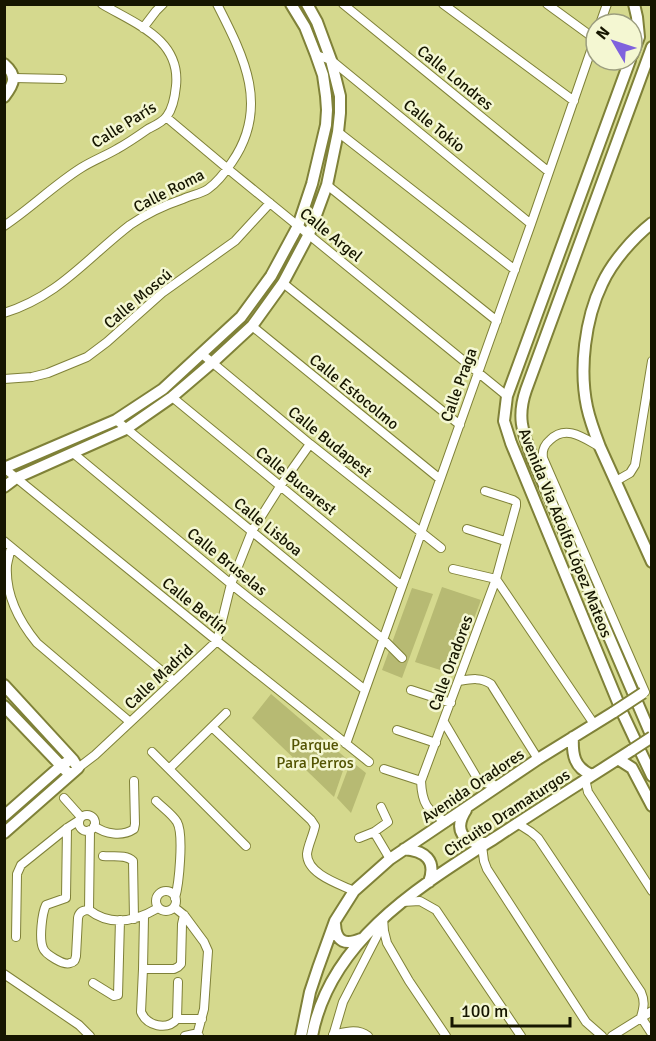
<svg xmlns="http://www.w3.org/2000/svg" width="656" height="1041" font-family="Signika,sans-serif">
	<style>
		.green { fill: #b7ba73 }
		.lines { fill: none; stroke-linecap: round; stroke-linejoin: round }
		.street-casing { stroke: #7f8138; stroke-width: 10 }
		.secondary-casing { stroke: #7f8138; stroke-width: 14 }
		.street { stroke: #fff; stroke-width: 8 }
		.secondary { stroke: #fff; stroke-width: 10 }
		.secondary-bridge-casing { stroke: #7f8138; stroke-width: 14; stroke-linecap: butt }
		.secondary-bridge { stroke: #fff; stroke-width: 10 }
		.labels { text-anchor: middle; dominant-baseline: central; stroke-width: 5; stroke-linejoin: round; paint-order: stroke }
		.street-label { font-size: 16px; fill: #161600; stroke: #f4f7d2 }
		.park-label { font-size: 16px; fill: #535403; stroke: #f4f7d2 }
	</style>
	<rect width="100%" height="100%" fill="#d5d98e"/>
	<!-- green -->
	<path class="green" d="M442 587 481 600 453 674 415 662Z
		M412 588 433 594 402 678 382 670Z
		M271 694 347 759 334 797 252 718Z
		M351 761 366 773 351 813 337 798Z"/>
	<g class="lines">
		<!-- street casing -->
		<g class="street-casing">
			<path id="street" d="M343 4 549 172
				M443 4 574 101
				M547 4 595 39
				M600 24 607 4
				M143 28 156 11 163 4
				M316 55 331 60 531 224
				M14 78 62 79
				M166 117 228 169 507 396
				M338 132 515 270
				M327 185 497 321
				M4 226C31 208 54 185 81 168 92 161 105 156 117 149 128 143 138 136 148 129 154 126 163 122 167 116 173 108 175 96 176 86 181 39 135 24 102 4
				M283 283 460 425
				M4 313C59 296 87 258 130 225 146 214 165 205 183 199 191 195 201 194 208 189 218 182 226 171 232 162 270 107 244 57 217 4
				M252 326 440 479
				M202 354 310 444 441 548
				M4 379 32 377 48 373 87 357 107 342 162 293 235 241 270 203
				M172 397 402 586
				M116 420 383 639 402 658
				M600 447C584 438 566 424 550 440 544 445 542 450 543 458L645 692
				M73 453 231 584 365 690
				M4 468 217 641 369 762
				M616 481 630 473 635 465 652 361
				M467 529 505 541
				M4 541 174 681
				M11 547C10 553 8 559 7 565 5 594 19 621 37 643L130 722
				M453 569 496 579
				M496 579 594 724
				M459 681C471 679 481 677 491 684L538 759
				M411 690 451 703
				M444 722 477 778 485 783 498 786
				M212 727 311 820 315 826C313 836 308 845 307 854 307 874 339 884 354 891
				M397 730 436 743
				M346 744 531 224 596 36
				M152 752 246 846
				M78 768 95 755 217 641 231 584 252 531 281 485 310 444
				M169 769 226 713
				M384 769 421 781
				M585 779 588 792 652 891
				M64 798 81 817
				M156 801C163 808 172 814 177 822 184 834 179 884 175 898
				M79 823a8 8 0 1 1 16 0a8 8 0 1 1-16 0Z
				M446 822C427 810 422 804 421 781L496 579 516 506V502L513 500 485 491
				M517 823 531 832 538 838 641 992C645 1001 644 1007 641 1017L652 1034
				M94 826C105 834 122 837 134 829L135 824 134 781
				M67 828 66 898 46 905C42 913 39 939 43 948 45 954 64 966 70 963 75 962 75 960 76 956L78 918C79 912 83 910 89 910 111 927 136 921 158 908
				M374 832 390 859
				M359 838 374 832 388 822 381 807
				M482 846 484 861 487 869 586 1022 602 1036
				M103 856C113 857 126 854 133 861L134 919
				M156 901a10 10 0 1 1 20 0a10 10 0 1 1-20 0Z
				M402 902 420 901 436 910 521 1036
				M174 907 184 915 204 942 208 951 204 1009 197 1035
				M89 910 90 830
				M383 918 384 931 387 943 409 981 446 1036
				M16 937 17 874 21 865 67 828 78 821
				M143 969 144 917
				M4 974 79 1025 90 1036
				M178 982 177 1019C167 1031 147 1026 141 1012L143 969H174L178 967 181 964 182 924 184 915
				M93 983 114 996 118 995 120 920
				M177 1019H202
				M333 1035C346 1032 357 1028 368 1036
				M185 1036 194 1034 199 1036
				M333 1036 343 1002 376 938 382 923
				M612 1036 652 1011"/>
		</g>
		<!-- secondary casing -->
		<g class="secondary-casing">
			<path id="secondary" d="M652 47 526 390C517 416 522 431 532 457L652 737
				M632 55 639 37 637 17 634 4
				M630 60 507 396 504 421 511 443 622 712 652 776
				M4 64C18 76 14 84 4 97
				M652 223C633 238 612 262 602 284 585 319 579 369 587 407 590 421 595 434 600 447L652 562
				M4 468 116 420 163 389 241 317 271 276 298 226 312 184 326 125 327 110 326 96 323 75 316 55 305 27 291 4
				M4 487 16 478 126 429 172 397 213 362 252 326 283 283 309 234 327 185 338 132 340 113V96L331 60 317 22 307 4
				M4 685 73 760 78 768 4 833
				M4 706 69 774
				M573 737C572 754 574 768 592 775
				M618 759 632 768 652 806
				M466 810C453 830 463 844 486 843
				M4 816 62 765 67 762
				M404 849C425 851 437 860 429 882
				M335 924C336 943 346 945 361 939
				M301 1036 310 992 318 968 335 921 354 891 390 859 538 759 614 712
				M312 1036C330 939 422 885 498 836 542 807 587 779 632 750"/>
		</g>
		<!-- street -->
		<use href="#street" class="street"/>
		<!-- secondary -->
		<use href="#secondary" class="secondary"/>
		<!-- secondary-bridge casing -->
		<g class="secondary-bridge-casing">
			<path id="secondary-bridge" d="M614 712 643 693
				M632 750 652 737"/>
		</g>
		<!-- secondary-bridge -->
		<use href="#secondary-bridge" class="secondary-bridge"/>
	</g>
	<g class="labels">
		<!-- street labels -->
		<g class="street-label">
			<text transform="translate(455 78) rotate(39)">Calle Londres</text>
			<text transform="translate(124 125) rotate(-32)">Calle París</text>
			<text transform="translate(434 126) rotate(39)">Calle Tokio</text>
			<text transform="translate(169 191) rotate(-27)">Calle Roma</text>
			<text transform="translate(331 235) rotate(39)">Calle Argel</text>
			<text transform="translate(138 299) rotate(-40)">Calle Moscú</text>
			<text transform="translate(459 385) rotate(-70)">Calle Praga</text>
			<text transform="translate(354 392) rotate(39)">Calle Estocolmo</text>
			<text transform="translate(330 442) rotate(39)">Calle Budapest</text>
			<text transform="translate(296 481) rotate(39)">Calle Bucarest</text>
			<text transform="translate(268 527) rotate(39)">Calle Lisboa</text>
			<text transform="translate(565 533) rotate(68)">Avenida Via Adolfo López Mateos</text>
			<text transform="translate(227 562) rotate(39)">Calle Bruselas</text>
			<text transform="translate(195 606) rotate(39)">Calle Berlín</text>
			<text transform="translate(451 663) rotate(-70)">Calle Oradores</text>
			<text transform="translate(159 677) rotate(-43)">Calle Madrid</text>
			<text transform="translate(473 786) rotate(-34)">Avenida Oradores</text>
			<text transform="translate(507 813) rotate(-33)">Circuito Dramaturgos</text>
		</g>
		<!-- park labels -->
		<g class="park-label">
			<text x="315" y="745">Parque<tspan x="315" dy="18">Para Perros</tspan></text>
		</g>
	</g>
	<!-- border -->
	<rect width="656" height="1041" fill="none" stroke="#161600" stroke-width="12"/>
	<!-- north arrow -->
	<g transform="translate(614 42) rotate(309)"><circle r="28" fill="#f4f7d2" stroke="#9b9d7e" stroke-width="1.5"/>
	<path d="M0-4.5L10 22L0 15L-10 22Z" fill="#7f62dd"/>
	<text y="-9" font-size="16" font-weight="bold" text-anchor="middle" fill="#161600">N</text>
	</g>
	<!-- scale -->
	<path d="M452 1017v9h118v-9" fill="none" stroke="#161600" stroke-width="3"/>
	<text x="461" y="1017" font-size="18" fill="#161600" stroke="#f4f7d2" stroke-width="4.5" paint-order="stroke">100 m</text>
</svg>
